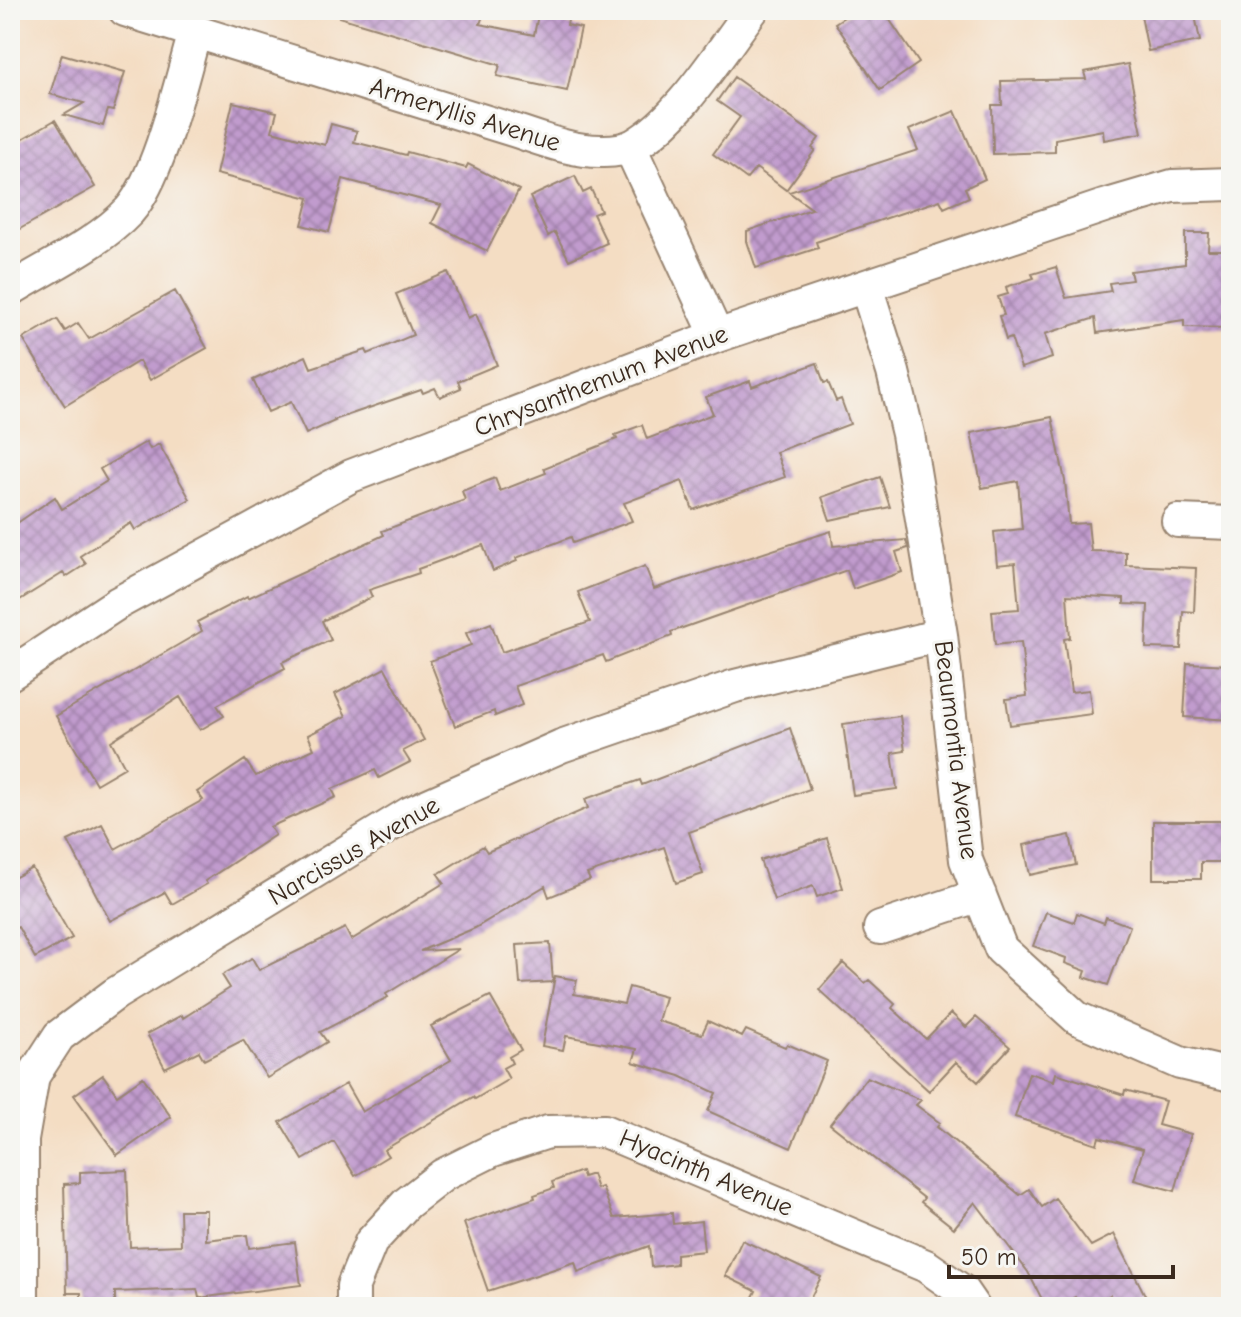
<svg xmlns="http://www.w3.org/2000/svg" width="1241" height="1317" font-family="'Comic Neue',sans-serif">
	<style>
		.building { fill: url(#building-cross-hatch) }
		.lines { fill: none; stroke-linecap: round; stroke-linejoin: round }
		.street-casing { stroke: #988470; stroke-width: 36 }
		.street { stroke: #fff; stroke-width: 32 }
		.labels { text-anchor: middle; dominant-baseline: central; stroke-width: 6; stroke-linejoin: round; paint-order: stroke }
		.street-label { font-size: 26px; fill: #3b2a1e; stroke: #f6f6f2 }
	</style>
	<defs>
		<pattern id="building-cross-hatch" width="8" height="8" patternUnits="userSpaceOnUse" patternTransform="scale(2)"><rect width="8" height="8" fill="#c19bce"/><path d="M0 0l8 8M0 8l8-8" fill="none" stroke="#9e7fa7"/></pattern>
	</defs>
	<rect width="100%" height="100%" fill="#f6f6f2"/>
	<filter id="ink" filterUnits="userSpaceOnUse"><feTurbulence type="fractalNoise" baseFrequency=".0125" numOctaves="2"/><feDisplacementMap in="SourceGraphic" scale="16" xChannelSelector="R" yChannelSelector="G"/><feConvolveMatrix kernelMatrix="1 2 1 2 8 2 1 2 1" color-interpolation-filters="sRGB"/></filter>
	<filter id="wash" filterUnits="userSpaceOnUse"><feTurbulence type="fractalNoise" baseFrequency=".006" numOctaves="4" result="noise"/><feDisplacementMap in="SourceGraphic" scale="32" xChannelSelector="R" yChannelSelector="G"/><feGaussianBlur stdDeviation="1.8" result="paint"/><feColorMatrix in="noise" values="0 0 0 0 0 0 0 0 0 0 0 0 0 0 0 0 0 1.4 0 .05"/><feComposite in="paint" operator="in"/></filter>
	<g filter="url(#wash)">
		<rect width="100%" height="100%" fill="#f4ddc3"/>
		<g id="blocks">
			<!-- building -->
			<path class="building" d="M340 10H485L480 24 534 35 539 10H549L569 14 567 25 581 28 567 91 497 76 500 65 339 17Z
				M855 10H883L919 63 880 90 835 23Z
				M1140 10H1194L1200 41 1148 51Z
				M62 54 125 72 113 111 108 110 103 126 64 115 84 103 50 94Z
				M1128 64 1142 133 1104 140 1103 130 1055 139V152L993 154 992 105H1002L1001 81 1086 79 1084 72Z
				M734 77 819 138 812 148 815 150 786 190 756 168 747 179 713 154 740 117 717 101Z
				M233 102 277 112 272 131 325 145 331 124 357 131 354 142 406 155 407 152 466 168 468 164 519 190 487 251 432 223 441 205 343 179 329 232 302 225 309 198 216 174Z
				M955 111 985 179 965 188 969 197 944 208 940 200 816 242 818 248 756 268 747 241V231L812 209 789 192 918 150 909 130Z
				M55 120 95 187 18 230 10 216V146Z
				M575 176 583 193 591 189 601 211 593 214 607 243 569 260 555 232 548 236 530 197Z
				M1185 233H1209L1208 250H1231V328L1184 327V320L1097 333 1095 318 1045 334 1052 358 1021 368 1011 338 1006 340 999 316 1004 315 998 297 1008 294 1006 287 1034 278 1032 274 1056 267 1066 298 1111 291 1109 283 1132 280 1130 271 1185 264Z
				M448 272 468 318 476 314 497 365 458 381 461 388 440 397 435 388 423 393 421 390 334 420 335 421 306 434 291 402 268 412 253 380 306 356 311 368 366 350 368 354 413 335 396 294Z
				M175 291 207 348 150 380 139 361 65 406 23 339 57 319 65 331 78 323 89 339Z
				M817 363 824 383 828 382 836 401 841 399 850 424 776 452 785 477 693 510 682 481 624 503 632 521 573 543 571 537 516 558 517 561 493 571 483 545 418 569 419 573 369 590 372 597 322 621 331 640 282 662 285 668 217 705 224 716 200 730 180 697 111 741 125 767 96 784 56 716 202 631 197 622 247 596 248 598 384 535 382 531 465 500 462 491 495 478 500 491 546 473 544 468 617 439 615 435 642 425 647 439 713 414 706 397 750 381 752 387Z
				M1052 417 1065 481 1069 524 1088 523 1091 551 1126 552V565L1196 568 1194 612 1183 611 1181 649 1146 648 1148 605 1124 604V598L1067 595 1070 638 1064 639 1071 692 1089 690 1092 714 1010 725 1006 699 1027 696 1021 642 995 645 992 611 1019 609 1015 563 997 565 994 532 1022 529 1018 481 982 488 971 433Z
				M146 442 150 449 159 444 190 499 135 530 131 523 80 556 86 564 66 577 63 573 10 606V528L55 497 62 509 107 481 100 469Z
				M880 477 890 507 830 520 822 497Z
				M831 531 833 546 906 540 908 548 896 552 902 572 853 589 847 570 671 632 672 636 606 662 603 655 515 686 522 705 495 716 494 711 455 726 430 661 471 645 466 633 491 623 502 652 590 622 578 592 645 566 654 589Z
				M1187 663 1231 665V720L1184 717Z
				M385 668 424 740 403 751 410 762 379 778 375 770 332 789 336 797 270 827 275 835 205 881 207 884 172 904 165 892 110 921 68 841 102 824 115 849 203 800 197 792 245 760 256 776 314 749 308 735 346 716 335 694Z
				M900 716 905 751 892 753 897 789 853 795 843 724Z
				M790 728 810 789 689 832 703 874 676 883 664 847 587 874 590 880 549 897 545 886 475 928 420 951 459 949 386 994 388 997 320 1032 327 1042 267 1078 243 1040 204 1060 199 1051 165 1068 147 1034 182 1015 183 1018 230 988 222 975 252 958 259 970 345 928 351 940 444 883 438 874 483 846 487 852 588 808 585 799 640 780 642 785Z
				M1153 821H1231V862H1201V879H1153Z
				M1070 835 1076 865 1030 875 1024 845Z
				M827 838 843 888 817 897 813 886 774 900 760 860Z
				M32 868 72 938 35 958 18 927 10 931V880Z
				M1046 912 1074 922 1077 913 1104 923 1106 917 1130 926 1108 985 1084 977 1086 971 1065 963 1066 958 1033 946Z
				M550 943 553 982 520 984 517 945Z
				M843 963 865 983 869 980 895 1004 892 1008 926 1039 951 1013 966 1027 976 1017 1010 1047 978 1082 956 1062 929 1091 819 990Z
				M555 976 577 980 574 994 624 1004 629 987 665 997 658 1021 702 1034 708 1021 742 1037 746 1030 785 1047 787 1044 827 1061 791 1148 708 1111 716 1093 680 1076 633 1062 637 1049 566 1036 563 1050 542 1046Z
				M490 996 521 1050 509 1057 512 1063 503 1068 509 1079 475 1099 473 1097 384 1150 388 1156 355 1176 334 1142 303 1160 280 1122 346 1084 362 1112 451 1060 431 1026Z
				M1029 1073 1054 1081 1056 1073 1124 1095 1125 1090 1165 1101 1158 1125 1191 1134 1175 1191 1134 1180 1143 1149 1099 1137 1097 1144 1015 1117Z
				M103 1075 117 1095 143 1077 171 1117 117 1155 74 1095Z
				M867 1077 921 1100 916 1105 940 1123 937 1127 1020 1195 1029 1189 1042 1207 1055 1198 1091 1246 1114 1234 1146 1297 1126 1307H1116L1110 1295 1087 1307H1080L1075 1297 1056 1307H1046L1028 1272 975 1202 954 1228 921 1202 924 1198 830 1124Z
				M127 1170 130 1247 181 1245 180 1210H206V1240L247 1235 249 1248 295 1242 301 1285 199 1298 197 1289 115 1292V1307H81V1293H67L64 1184 80 1183V1172Z
				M581 1171 583 1177 592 1174 597 1189 602 1187 614 1218 672 1213 673 1224 701 1221 704 1251 676 1254V1264L651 1267 649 1246 578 1272 575 1262 488 1291 464 1223 535 1198 534 1195 554 1188 552 1182Z
				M742 1240 821 1277 806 1307H748L756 1291 725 1276Z"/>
		</g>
	</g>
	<g filter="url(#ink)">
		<use href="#blocks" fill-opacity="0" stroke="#988470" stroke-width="2"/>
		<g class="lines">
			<!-- street casing -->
			<g class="street-casing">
				<path id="street" d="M125 10 513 130C541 139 573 152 604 151 613 151 626 149 634 145 678 121 721 51 752 10
					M630 147 717 336
					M866 286 893 372 908 434 941 635 966 860 1001 949 1077 1018 1180 1063 1231 1075
					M10 290C47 267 99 243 129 211 160 176 181 80 195 32
					M1178 521 1231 523
					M10 674 118 603 351 476 717 336 1104 206 1172 186 1231 184
					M880 928 980 895
					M22 1307V1140L33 1076 59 1036 115 994 410 813 561 746 735 686 941 635
					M353 1307V1286L371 1242 407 1203 443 1175 493 1150 548 1132 604 1131 926 1266 962 1291 973 1307"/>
			</g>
			<!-- street -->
			<use href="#street" class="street"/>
		</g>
	</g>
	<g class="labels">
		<!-- street labels -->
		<g class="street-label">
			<text transform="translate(465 115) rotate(17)">Armeryllis Avenue</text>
			<text transform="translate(601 381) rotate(-21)">Chrysanthemum Avenue</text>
			<text transform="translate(956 750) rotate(83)">Beaumontia Avenue</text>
			<text transform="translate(354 851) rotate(-30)">Narcissus Avenue</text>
			<text transform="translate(706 1173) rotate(23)">Hyacinth Avenue</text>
		</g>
	</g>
	<!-- margin -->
	<rect width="1241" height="1317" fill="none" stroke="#f6f6f2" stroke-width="40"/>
	<!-- scale -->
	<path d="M949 1265v12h224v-12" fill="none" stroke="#3b2a1e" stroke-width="4"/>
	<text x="961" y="1265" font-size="24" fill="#3b2a1e" stroke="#f6f6f2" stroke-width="6" paint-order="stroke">50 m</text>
</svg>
